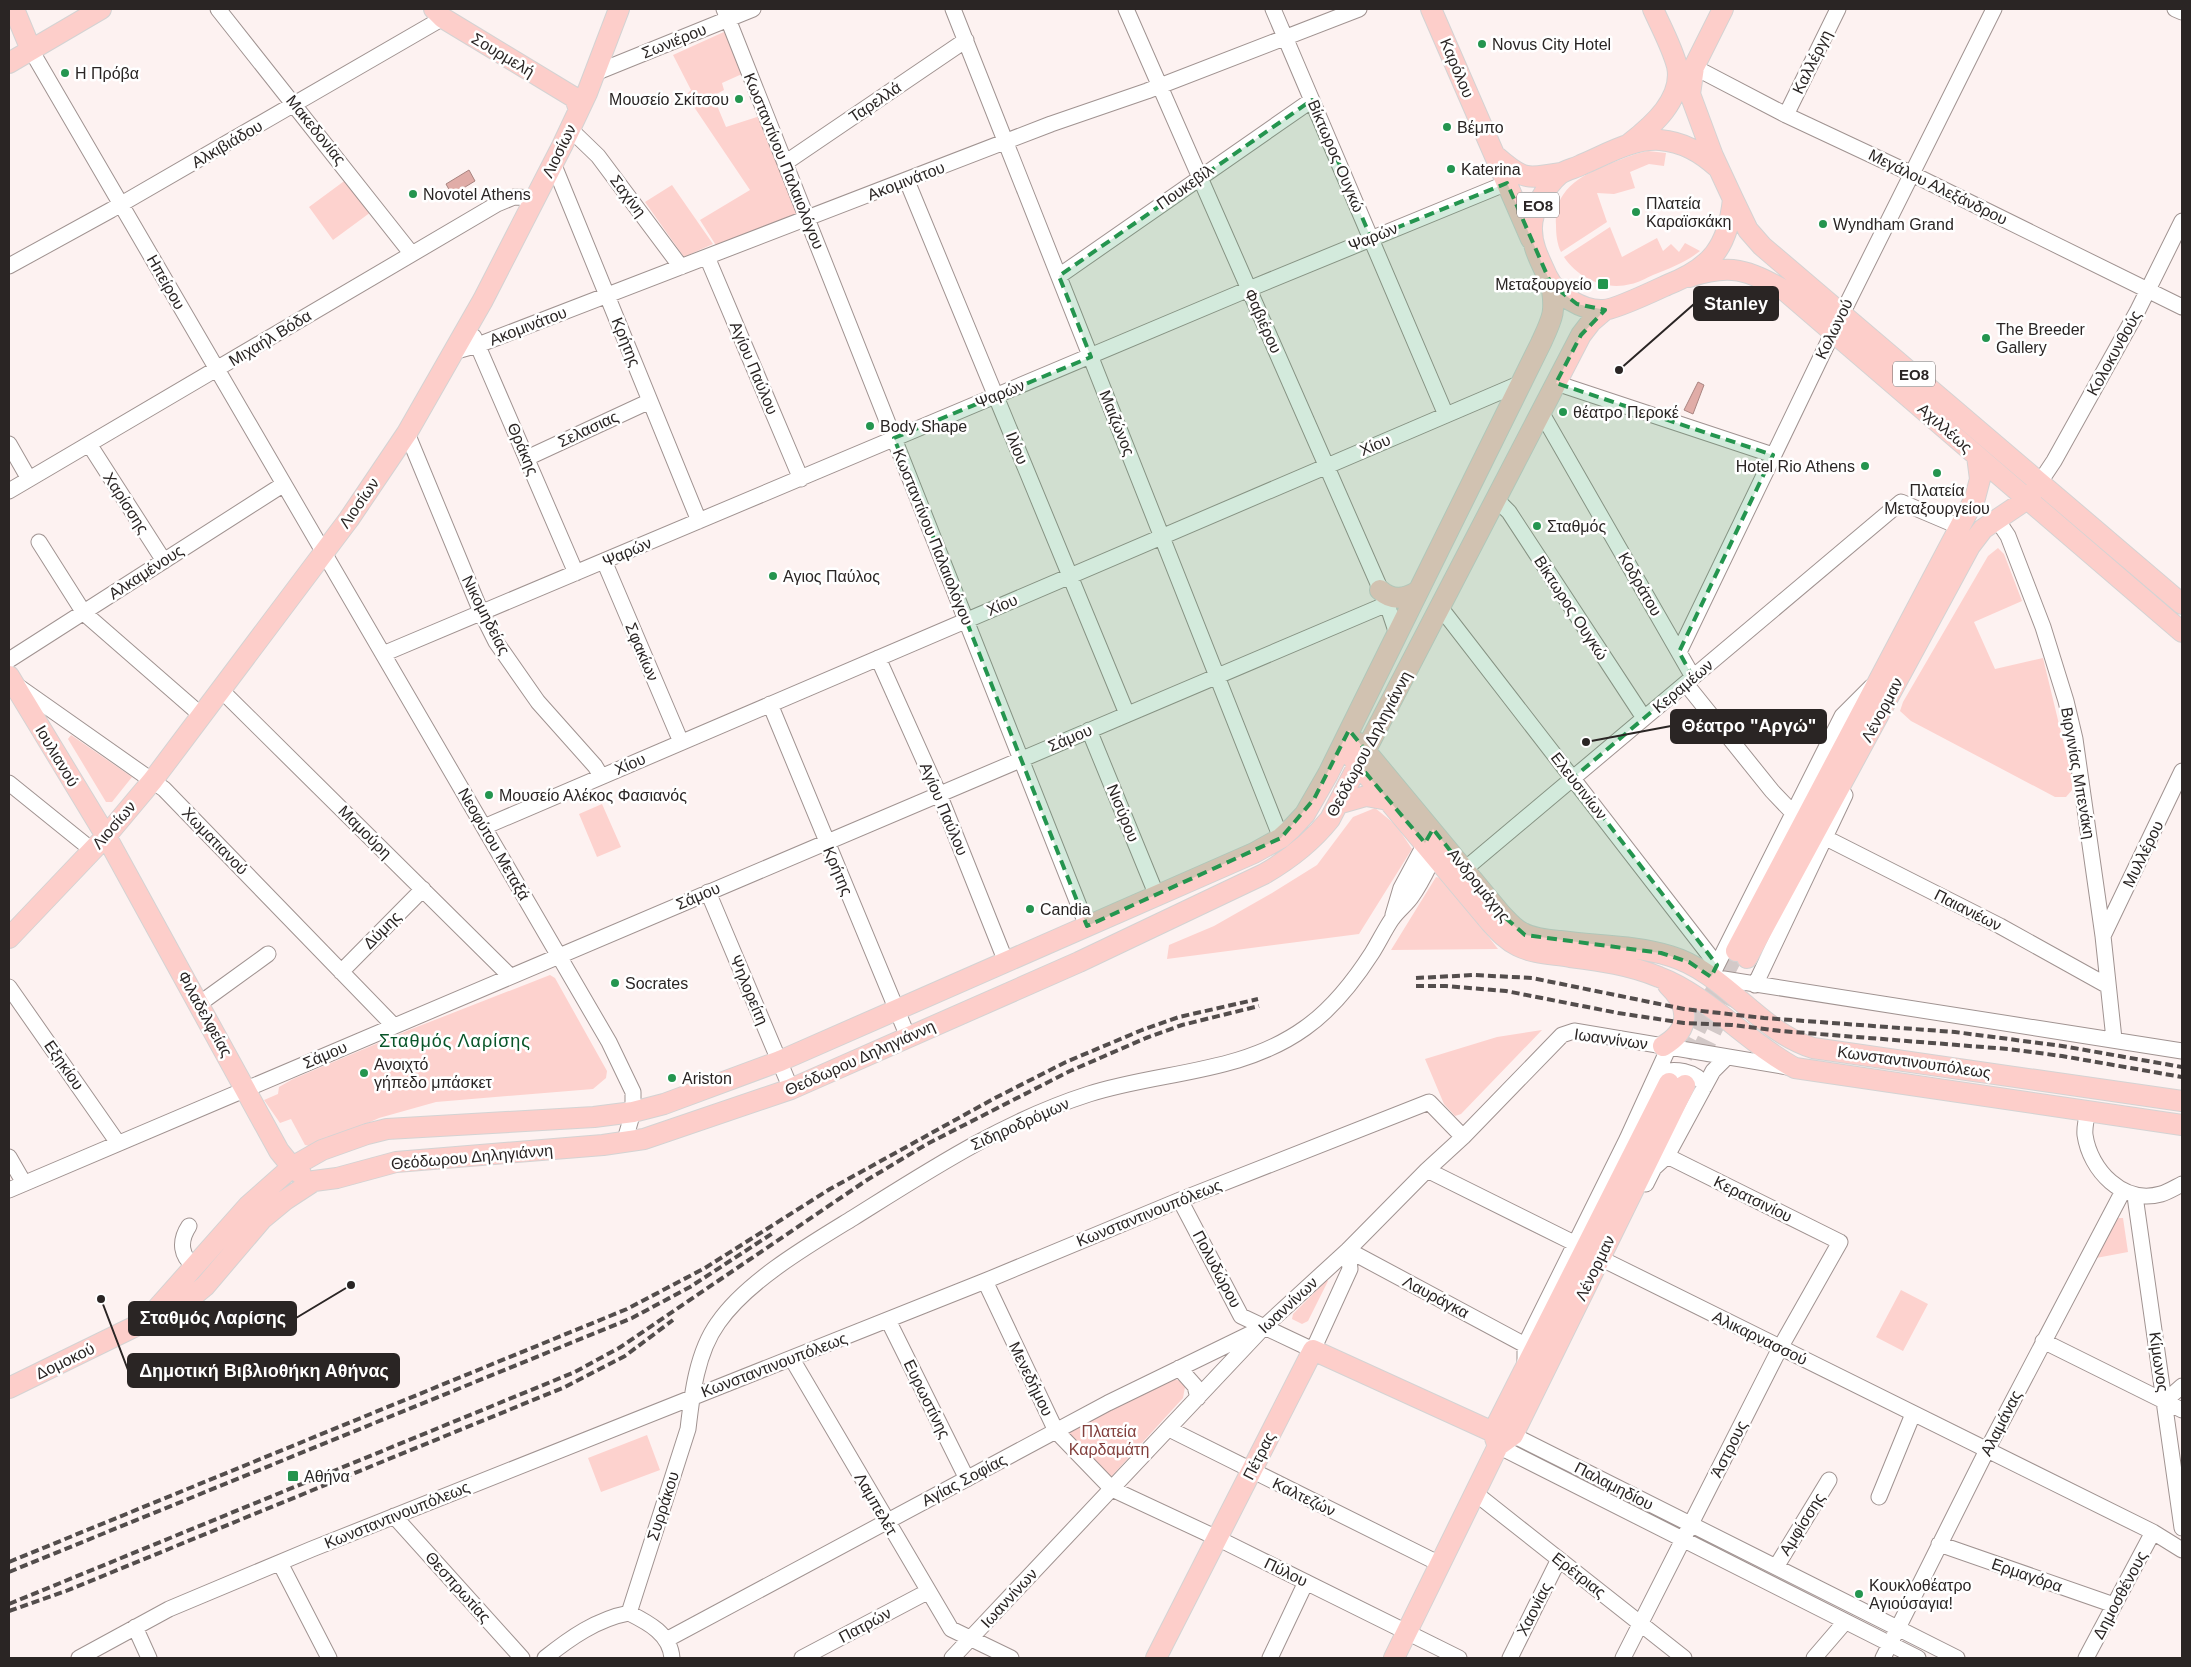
<svg xmlns="http://www.w3.org/2000/svg" width="2191" height="1667" font-family="Arial,sans-serif">
	<style>
		.green { fill: #fdd2ce }
		.water { fill: #e0aca7; stroke: #a98480 }
		.lines { fill: none; stroke-linecap: round; stroke-linejoin: round }
		.major-tunnel { stroke: #d3c9c8; stroke-width: 20; stroke-dasharray: 20 10; stroke-linecap: butt }
		.minor-casing { stroke: #a09391; stroke-width: 17 }
		.major-casing { stroke: #d4d3d3; stroke-width: 22 }
		.minor { stroke: #fff; stroke-width: 15 }
		.major { stroke: #fdceca; stroke-width: 20 }
		.rail { stroke: #534d4c; stroke-width: 4; stroke-dasharray: 8 4; stroke-linecap: butt }
		.marked { fill: #24954f; fill-opacity: 0.2; stroke: #24954f; stroke-width: 4; stroke-dasharray: 10 6; stroke-linejoin: round }
		.poi-dot { fill: #24954f; stroke: #fff; stroke-width: 2 }
		.labels { text-anchor: middle; dominant-baseline: central; stroke-width: 5; stroke-linejoin: round; paint-order: stroke }
		.shield { fill: #fff; stroke: #6a6666; stroke-width: 1 }
		.shield-label { font-size: 15px; font-weight: bold; fill: #2a2524 }
		.street-label { font-size: 16px; fill: #2a2524; stroke: #fff }
		.poi-label { font-size: 16px; fill: #2a2524; stroke: #fff; text-anchor: start }
		.park-label { font-size: 16px; fill: #83403d; stroke: #fff }
		.neighbourhood-label { font-size: 18px; letter-spacing: 1px; fill: #095529; stroke: #fff }
		.leader { fill: none; stroke: #2a2524; stroke-width: 2 }
		.callout-dot { fill: #2a2524; stroke: #fff; stroke-width: 2 }
		.callout { fill: #2a2524; stroke: #2a2524; stroke-width: 2 }
		.callout-label { font-size: 18px; text-anchor: middle; font-weight: bold; fill: #fff }
	</style>
	<rect width="100%" height="100%" fill="#fdf2f1"/>
	<!-- green -->
	<path class="green" d="M726 31 742 74 722 83 724 90 713 96 726 127 760 116 798 215 717 247 700 220 750 190 686 95 691 90 673 55Z
		M1648 151 1666 153 1664 166 1649 164 1630 172 1635 188 1614 194 1597 193 1607 222 1561 252C1557 244 1556 234 1556 225 1553 188 1584 174 1614 162 1625 158 1636 153 1648 151Z
		M347 179 371 212 333 240 309 207Z
		M672 185 713 244 684 257 645 202Z
		M1610 227 1622 257 1657 238 1663 251 1671 244 1679 252 1685 243 1700 251C1685 263 1670 268 1653 275 1646 278 1638 283 1631 284 1605 291 1578 278 1564 257Z
		M1998 548 2004 554 2022 601 1974 622 1995 669 2043 658 2072 778V790L2066 797H2055L1911 721 1900 711 1903 702 1988 556Z
		M71 735 132 777 112 802H106L68 739Z
		M602 804 621 847 597 857 579 814Z
		M1375 808 1396 825 1412 849 1359 934 1167 959 1169 945 1214 926 1272 893 1317 865 1353 817Z
		M1436 877 1444 879 1498 949 1391 950Z
		M550 975 555 978 607 1071 606 1078 593 1089 436 1102 379 1118 315 1147 305 1145 291 1119 280 1123 264 1100 278 1094 279 1087 293 1079 409 1030Z
		M1542 1030 1461 1114 1455 1116 1444 1104 1425 1059 1497 1037Z
		M2115 1218H2123L2128 1252 2096 1258Z
		M1327 1280 1328 1281 1308 1321 1302 1324 1292 1319 1293 1314Z
		M1901 1290 1928 1304 1903 1351 1876 1337Z
		M1173 1379 1181 1381 1185 1387 1183 1398 1110 1478 1067 1433Z
		M647 1435 660 1470 601 1492 588 1458Z"/>
	<!-- water -->
	<path class="water" d="M469 170 475 181 452 195 446 184Z
		M1698 382 1704 385 1693 414 1684 410Z"/>
	<g class="lines">
		<!-- major-tunnel -->
		<path class="major-tunnel" d="M1669 1083 1735 952
			M1685 1085 1737 979"/>
		<!-- minor casing -->
		<g class="minor-casing">
			<path id="minor" d="M218 9 411 253
				M724 9 1087 926
				M953 9 1281 838
				M1126 9 1387 604 1397 634
				M1273 9 1446 415
				M2175 9 2182 12
				M31 50 609 1042 633 1092V1112L624 1143
				M1694 67 1786 115 1912 174 2182 307
				M595 73 753 9
				M1786 115 1838 9
				M570 129 598 156 681 267
				M553 163 699 521
				M785 163 966 40
				M907 181 1127 714
				M707 257 801 479
				M9 266 111 210 443 18
				M1059 276 1312 100
				M474 337 576 573
				M453 352 478 345 1051 124 1147 91 1359 9
				M1556 383 1773 455
				M1541 412 1693 677
				M407 433 481 612 496 642 538 702 595 766 601 776
				M9 444 29 479
				M89 444 164 561
				M527 458 650 401
				M2040 482 2054 461 2137 312 2182 221
				M9 491 497 204 514 197 536 198
				M1496 499 1509 512 1644 718
				M1996 518 2008 536 2043 627 2066 701 2075 739 2103 936 2114 1039
				M39 542 84 613 201 715
				M604 561 681 742
				M1440 607 1717 965
				M1679 652 1833 332 1994 9
				M383 654 1249 289 1507 183
				M878 658 939 794 1006 962
				M9 660 284 484
				M1686 684 1772 791 1793 813
				M19 687 164 789 394 1026
				M1871 687 1842 716 1711 977 2182 1051
				M220 689 510 976
				M770 704 908 1037
				M1089 730 1157 896
				M9 783 92 850
				M484 827 1521 383
				M1826 838 2000 926 2108 986
				M1465 869 1901 502 1960 527
				M708 892 791 1089
				M1393 915 1401 888 1429 836
				M2103 936 2182 771
				M341 972 423 889
				M1755 985 1845 795
				M9 987 118 1143
				M199 1004 268 954
				M1658 1073C1674 1068 1696 1070 1705 1086
				M2087 1111C2087 1119 2084 1127 2085 1135 2090 1170 2123 1205 2161 1194 2168 1192 2176 1187 2182 1184
				M9 1157 24 1183
				M1427 1170 1574 1243
				M1646 1184 1654 1168 1667 1156 1713 1071 1727 1057
				M9 1190 1387 604
				M2135 1196 2182 1528
				M1180 1200 1241 1316 1313 1350 1350 1269 1348 1250
				M189 1226C179 1241 180 1257 196 1267
				M1348 1250 1525 1345
				M1608 1262 2153 1532 2182 1550
				M985 1281 1056 1431 1112 1489 1217 1538 1459 1658
				M888 1320 967 1479
				M2043 1341 2182 1410
				M792 1359 951 1629 1011 1658
				M1179 1368 1195 1386 1198 1398
				M1525 1368V1345L1627 1139 1669 1047
				M2165 1401 2182 1386
				M1169 1429 1440 1564
				M1504 1434 1513 1435 1957 1658
				M1498 1446 1918 1658
				M1475 1493 1684 1658
				M1879 1497 1913 1414
				M394 1516 522 1658
				M1939 1544 2114 1605
				M280 1563 329 1658
				M1776 1567 1829 1480
				M629 1613 688 1429C692 1394 697 1352 718 1323 747 1281 809 1245 853 1218 928 1171 1004 1121 1089 1094 1161 1071 1241 1074 1305 1028 1332 1009 1354 981 1372 953 1379 942 1385 929 1392 919 1398 910 1407 904 1412 896 1423 881 1430 863 1439 847
				M135 1627 149 1658
				M666 1640 1108 1403 1256 1331
				M79 1658 169 1609 312 1549 985 1281 1180 1200 1429 1102 1463 1137
				M545 1658C570 1638 597 1619 629 1613 649 1623 670 1634 672 1658
				M802 1658 927 1592
				M952 1658 1264 1327 1348 1250 1427 1170 1463 1137 1562 1035 1574 1031 1788 1067
				M1270 1658 1306 1582
				M1510 1658 1559 1559
				M1623 1658 1780 1348 1840 1242 1667 1156
				M1814 1658 1845 1622
				M1883 1658 1987 1450 2123 1191
				M2086 1658 2153 1532"/>
		</g>
		<!-- major casing -->
		<g class="major-casing">
			<path id="major" d="M14 9 31 50
				M434 9 443 18 575 98 579 110
				M1431 9 1531 239
				M1723 9 1694 67 1690 94 1713 156 1733 199 1748 230 1762 246 2182 604
				M9 63 101 9
				M1629 144C1652 126 1684 99 1677 66 1672 47 1661 27 1653 9
				M1497 157C1523 180 1527 179 1561 173
				M1717 167C1700 152 1683 142 1660 140 1633 138 1605 155 1581 165 1575 168 1566 170 1560 174 1546 186 1531 211 1532 230 1532 247 1541 262 1547 276 1556 295 1583 311 1603 310 1614 310 1654 291 1667 285 1711 268 1728 247 1733 199
				M1689 277C1731 263 1747 270 1784 290L2182 632
				M1380 590C1392 601 1405 599 1418 591
				M9 676 106 836 279 1151 292 1167 301 1174
				M1359 743 1501 914C1508 921 1514 929 1523 933 1534 939 1548 940 1560 941 1596 946 1635 945 1670 956 1725 972 1758 1031 1813 1048L2182 1101
				M1351 756 1490 922C1499 932 1506 940 1518 946 1534 954 1554 954 1570 957 1601 961 1630 965 1659 977 1707 995 1748 1043 1795 1068L2182 1125
				M1338 804 1366 796 1388 800
				M9 938 106 836 153 780 349 519 407 433 483 300 562 146 587 93 619 9
				M1736 951 1975 498 1980 479 1977 456
				M1747 958 1970 546 1983 529 2020 504 2034 490
				M1663 1046C1691 1030 1690 1006 1668 985
				M153 1313 248 1206 292 1167 322 1150 367 1134 387 1129 594 1117 633 1112 664 1104 780 1061 1254 853 1281 838 1292 828 1305 814 1328 774 1541 343C1553 317 1556 312 1551 284
				M9 1388 187 1301 205 1286 262 1219 285 1200 314 1181 337 1178 396 1162 603 1145 644 1139 791 1089 1079 962 1264 874C1290 859 1311 843 1330 819L1581 335 1591 322 1605 310
				M1497 1444 1493 1432 1669 1083
				M1156 1658 1313 1350 1493 1432
				M1394 1658 1498 1446 1513 1435 1685 1085"/>
		</g>
		<!-- minor -->
		<use href="#minor" class="minor"/>
		<!-- major -->
		<use href="#major" class="major"/>
		<!-- rail -->
		<path class="rail" d="M1416 978 1474 975 1532 978 1684 1009 1764 1018 1955 1032 2062 1046 2182 1067
			M1416 986H1446L1506 991 1618 1013 1684 1023 1732 1025 1781 1031 2008 1049 2062 1056 2182 1077
			M9 1562 627 1309 705 1268 830 1189 995 1098 1066 1062 1142 1030 1179 1017 1258 999
			M9 1572 632 1318 690 1287 773 1233
			M9 1604 575 1372 619 1348 867 1180 927 1144 1070 1071 1146 1038 1182 1025 1259 1006
			M9 1611 66 1591 565 1387 625 1356 673 1320"/>
	</g>
	<!-- marked area -->
	<path class="marked" d="M1312 100 1371 238 1507 183 1551 284 1577 304 1605 310 1581 335 1556 383 1773 455 1679 652 1693 677 1573 778 1717 965 1711 977 1689 962 1661 953 1525 935 1501 914 1433 829 1425 843 1359 765 1366 751 1349 730 1314 799 1281 838 1087 926 894 438 1091 357 1059 276Z"/>
	<!-- markers -->
	<g class="poi-dot">
		<circle cx="1482" cy="44" r="5"/>
		<circle cx="65" cy="73" r="5"/>
		<circle cx="739" cy="99" r="5"/>
		<circle cx="1447" cy="127" r="5"/>
		<circle cx="1451" cy="169" r="5"/>
		<circle cx="413" cy="194" r="5"/>
		<circle cx="1636" cy="212" r="5"/>
		<circle cx="1823" cy="224" r="5"/>
		<rect x="1597" y="278" width="12" height="12" rx="2.5"/>
		<circle cx="1986" cy="338" r="5"/>
		<circle cx="1563" cy="412" r="5"/>
		<circle cx="870" cy="426" r="5"/>
		<circle cx="1865" cy="466" r="5"/>
		<circle cx="1937" cy="473" r="5"/>
		<circle cx="1537" cy="526" r="5"/>
		<circle cx="773" cy="576" r="5"/>
		<circle cx="489" cy="795" r="5"/>
		<circle cx="1030" cy="909" r="5"/>
		<circle cx="615" cy="983" r="5"/>
		<circle cx="364" cy="1073" r="5"/>
		<circle cx="672" cy="1078" r="5"/>
		<rect x="287" y="1470" width="12" height="12" rx="2.5"/>
		<circle cx="1859" cy="1594" r="5"/>
	</g>
	<g class="labels">
		<!-- shield labels -->
		<g class="shield">
			<rect x="1517" y="192.5" width="42" height="25" rx="4"/>
			<rect x="1893" y="361.5" width="42" height="25" rx="4"/>
		</g>
		<g class="shield-label">
			<text x="1538" y="205">ΕΟ8</text>
			<text x="1914" y="374">ΕΟ8</text>
		</g>
		<!-- street labels -->
		<g class="street-label">
			<text transform="translate(674 41) rotate(-22)">Σωνιέρου</text>
			<text transform="translate(503 55) rotate(31)">Σουρμελή</text>
			<text transform="translate(1812 62) rotate(-64)">Καλλέργη</text>
			<text transform="translate(1457 68) rotate(67)">Καρόλου</text>
			<text transform="translate(875 102) rotate(-34)">Ταρελλά</text>
			<text transform="translate(316 130) rotate(51)">Μακεδονίας</text>
			<text transform="translate(227 144) rotate(-30)">Αλκιβιάδου</text>
			<text transform="translate(559 151) rotate(-64)">Λιοσίων</text>
			<text transform="translate(1336 156) rotate(67)">Βίκτωρος Ουγκώ</text>
			<text transform="translate(784 161) rotate(68)">Κωσταντίνου Παλαιολόγου</text>
			<text transform="translate(906 181) rotate(-21)">Ακομινάτου</text>
			<text transform="translate(1185 187) rotate(-35)">Πουκεβίλ</text>
			<text transform="translate(1938 187) rotate(26)">Μεγάλου Αλεξάνδρου</text>
			<text transform="translate(628 196) rotate(53)">Σαχίνη</text>
			<text transform="translate(1373 237) rotate(-22)">Ψαρών</text>
			<text transform="translate(166 282) rotate(60)">Ηπείρου</text>
			<text transform="translate(1263 321) rotate(66)">Φαβιέρου</text>
			<text transform="translate(528 326) rotate(-21)">Ακομινάτου</text>
			<text transform="translate(1834 329) rotate(-64)">Κολωνού</text>
			<text transform="translate(270 338) rotate(-31)">Μιχαήλ Βόδα</text>
			<text transform="translate(626 342) rotate(68)">Κρήτης</text>
			<text transform="translate(2114 353) rotate(-61)">Κολοκυνθούς</text>
			<text transform="translate(754 368) rotate(67)">Αγίου Παύλου</text>
			<text transform="translate(1000 394) rotate(-22)">Ψαρών</text>
			<text transform="translate(1117 423) rotate(68)">Μαιζώνος</text>
			<text transform="translate(1945 428) rotate(41)">Αχιλλέως</text>
			<text transform="translate(588 429) rotate(-25)">Σελασιας</text>
			<text transform="translate(1375 445) rotate(-23)">Χίου</text>
			<text transform="translate(1017 448) rotate(68)">Ιλίου</text>
			<text transform="translate(523 449) rotate(67)">Θράκης</text>
			<text transform="translate(126 503) rotate(57)">Χαρίσσης</text>
			<text transform="translate(359 503) rotate(-55)">Λιοσίων</text>
			<text transform="translate(933 537) rotate(68)">Κωσταντίνου Παλαιολόγου</text>
			<text transform="translate(627 552) rotate(-23)">Ψαρών</text>
			<text transform="translate(146 572) rotate(-33)">Αλκαμένους</text>
			<text transform="translate(1640 584) rotate(60)">Κοδράτου</text>
			<text transform="translate(1002 605) rotate(-23)">Χίου</text>
			<text transform="translate(1571 608) rotate(57)">Βίκτωρος Ουγκώ</text>
			<text transform="translate(486 615) rotate(63)">Νικομηδείας</text>
			<text transform="translate(642 652) rotate(67)">Σφακίων</text>
			<text transform="translate(1683 686) rotate(-40)">Κεραμέων</text>
			<text transform="translate(1882 710) rotate(-62)">Λένορμαν</text>
			<text transform="translate(1070 738) rotate(-23)">Σάμου</text>
			<text transform="translate(1369 744) rotate(-62)">Θεόδωρου Δηληγιάννη</text>
			<text transform="translate(57 756) rotate(59)">Ιουλιανού</text>
			<text transform="translate(630 764) rotate(-23)">Χίου</text>
			<text transform="translate(2078 773) rotate(80)">Βιργινίας Μπενάκη</text>
			<text transform="translate(1579 786) rotate(52)">Ελευσινίων</text>
			<text transform="translate(944 809) rotate(67)">Αγίου Παύλου</text>
			<text transform="translate(1123 813) rotate(68)">Νισύρου</text>
			<text transform="translate(114 825) rotate(-49)">Λιοσίων</text>
			<text transform="translate(365 832) rotate(45)">Μαμούρη</text>
			<text transform="translate(215 841) rotate(46)">Χωματιανού</text>
			<text transform="translate(494 844) rotate(60)">Νεοφύτου Μεταξά</text>
			<text transform="translate(2143 854) rotate(-64)">Μυλλέρου</text>
			<text transform="translate(838 871) rotate(67)">Κρήτης</text>
			<text transform="translate(1479 885) rotate(51)">Ανδρομάχης</text>
			<text transform="translate(698 896) rotate(-23)">Σάμου</text>
			<text transform="translate(1968 910) rotate(27)">Παιανιέων</text>
			<text transform="translate(382 930) rotate(-45)">Δύμης</text>
			<text transform="translate(749 990) rotate(67)">Ψηλορείτη</text>
			<text transform="translate(205 1014) rotate(61)">Φιλαδελφείας</text>
			<text transform="translate(1611 1039) rotate(8)">Ιωαννίνων</text>
			<text transform="translate(325 1055) rotate(-23)">Σάμου</text>
			<text transform="translate(860 1058) rotate(-24)">Θεόδωρου Δηληγιάννη</text>
			<text transform="translate(1914 1062) rotate(8)">Κωνσταντινουπόλεως</text>
			<text transform="translate(64 1065) rotate(55)">Εξηκίου</text>
			<text transform="translate(1020 1124) rotate(-24)">Σιδηροδρόμων</text>
			<text transform="translate(472 1157) rotate(-5)">Θεόδωρου Δηληγιάννη</text>
			<text transform="translate(1753 1199) rotate(26)">Κερατσινίου</text>
			<text transform="translate(1149 1213) rotate(-22)">Κωνσταντινουπόλεως</text>
			<text transform="translate(1595 1268) rotate(-64)">Λένορμαν</text>
			<text transform="translate(1217 1269) rotate(62)">Πολυδώρου</text>
			<text transform="translate(1436 1297) rotate(28)">Λαυράγκα</text>
			<text transform="translate(1288 1305) rotate(-43)">Ιωαννίνων</text>
			<text transform="translate(1760 1338) rotate(26)">Αλικαρνασσού</text>
			<text transform="translate(65 1361) rotate(-26)">Δομοκού</text>
			<text transform="translate(2159 1362) rotate(82)">Κίμωνος</text>
			<text transform="translate(774 1365) rotate(-21)">Κωνσταντινουπόλεως</text>
			<text transform="translate(1031 1379) rotate(64)">Μενεδήμου</text>
			<text transform="translate(927 1399) rotate(64)">Ευρωστίνης</text>
			<text transform="translate(2001 1423) rotate(-63)">Αλαμάνας</text>
			<text transform="translate(1729 1449) rotate(-63)">Άστρους</text>
			<text transform="translate(1259 1456) rotate(-63)">Πέτρας</text>
			<text transform="translate(964 1480) rotate(-28)">Αγίας Σοφίας</text>
			<text transform="translate(1614 1486) rotate(27)">Παλαμηδίου</text>
			<text transform="translate(1304 1497) rotate(26)">Καλτεζών</text>
			<text transform="translate(876 1504) rotate(60)">Λαμπελέτ</text>
			<text transform="translate(663 1506) rotate(-72)">Συρράκου</text>
			<text transform="translate(397 1515) rotate(-22)">Κωνσταντινουπόλεως</text>
			<text transform="translate(1802 1524) rotate(-58)">Αμφίσσης</text>
			<text transform="translate(1286 1572) rotate(26)">Πύλου</text>
			<text transform="translate(1579 1575) rotate(38)">Ερέτριας</text>
			<text transform="translate(2027 1575) rotate(19)">Ερμαγόρα</text>
			<text transform="translate(458 1587) rotate(48)">Θεσπρωτίας</text>
			<text transform="translate(2120 1595) rotate(-62)">Δημοσθένους</text>
			<text transform="translate(1009 1598) rotate(-47)">Ιωαννίνων</text>
			<text transform="translate(1534 1609) rotate(-63)">Χαονίας</text>
			<text transform="translate(865 1625) rotate(-28)">Πατρών</text>
		</g>
		<!-- poi labels -->
		<g class="poi-label">
			<text x="1492" y="44">Novus City Hotel</text>
			<text x="75" y="73">Η Πρόβα</text>
			<text x="729" y="99" text-anchor="end">Μουσείο Σκίτσου</text>
			<text x="1457" y="127">Βέμπο</text>
			<text x="1461" y="169">Katerina</text>
			<text x="423" y="194">Novotel Athens</text>
			<text x="1646" y="203">Πλατεία<tspan x="1646" dy="18">Καραϊσκάκη</tspan></text>
			<text x="1833" y="224">Wyndham Grand</text>
			<text x="1592" y="284" text-anchor="end">Μεταξουργείο</text>
			<text x="1996" y="329">The Breeder<tspan x="1996" dy="18">Gallery</tspan></text>
			<text x="1573" y="412">θέατρο Περοκέ</text>
			<text x="880" y="426">Body Shape</text>
			<text x="1855" y="466" text-anchor="end">Hotel Rio Athens</text>
			<text x="1937" y="490" text-anchor="middle">Πλατεία<tspan x="1937" dy="18">Μεταξουργείου</tspan></text>
			<text x="1547" y="526">Σταθμός</text>
			<text x="783" y="576">Αγιος Παύλος</text>
			<text x="499" y="795">Μουσείο Αλέκος Φασιανός</text>
			<text x="1040" y="909">Candia</text>
			<text x="625" y="983">Socrates</text>
			<text x="374" y="1064">Ανοιχτό<tspan x="374" dy="18">γήπεδο μπάσκετ</tspan></text>
			<text x="682" y="1078">Ariston</text>
			<text x="304" y="1476">Αθήνα</text>
			<text x="1869" y="1585">Κουκλοθέατρο<tspan x="1869" dy="18">Αγιούσαγια!</tspan></text>
		</g>
		<!-- park labels -->
		<g class="park-label">
			<text x="1109" y="1431">Πλατεία<tspan x="1109" dy="18">Καρδαμάτη</tspan></text>
		</g>
		<!-- neighbourhood labels -->
		<g class="neighbourhood-label">
			<text x="455" y="1041">Σταθμός Λαρίσης</text>
		</g>
	</g>
	<!-- callouts -->
	<path class="leader" d="M1619 370L1694 304M1586 742L1671 726M351 1285L296 1318M101 1299L128 1370"/>
	<g class="callout-dot">
		<circle cx="1619" cy="370" r="5"/>
		<circle cx="1586" cy="742" r="5"/>
		<circle cx="351" cy="1285" r="5"/>
		<circle cx="101" cy="1299" r="5"/>
	</g>
	<g class="callout">
		<rect x="1694" y="287" width="84" height="33" rx="5"/>
		<rect x="1671" y="710" width="155" height="33" rx="5"/>
		<rect x="129" y="1302" width="167" height="33" rx="5"/>
		<rect x="128" y="1354" width="271" height="33" rx="5"/>
	</g>
	<g class="callout-label">
		<text x="1736" y="310">Stanley</text>
		<text x="1749" y="732">Θέατρο "Αργώ"</text>
		<text x="213" y="1324">Σταθμός Λαρίσης</text>
		<text x="264" y="1377">Δημοτική Βιβλιοθήκη Αθήνας</text>
	</g>
	<!-- border -->
	<rect width="2191" height="1667" fill="none" stroke="#2a2524" stroke-width="20"/>
</svg>
